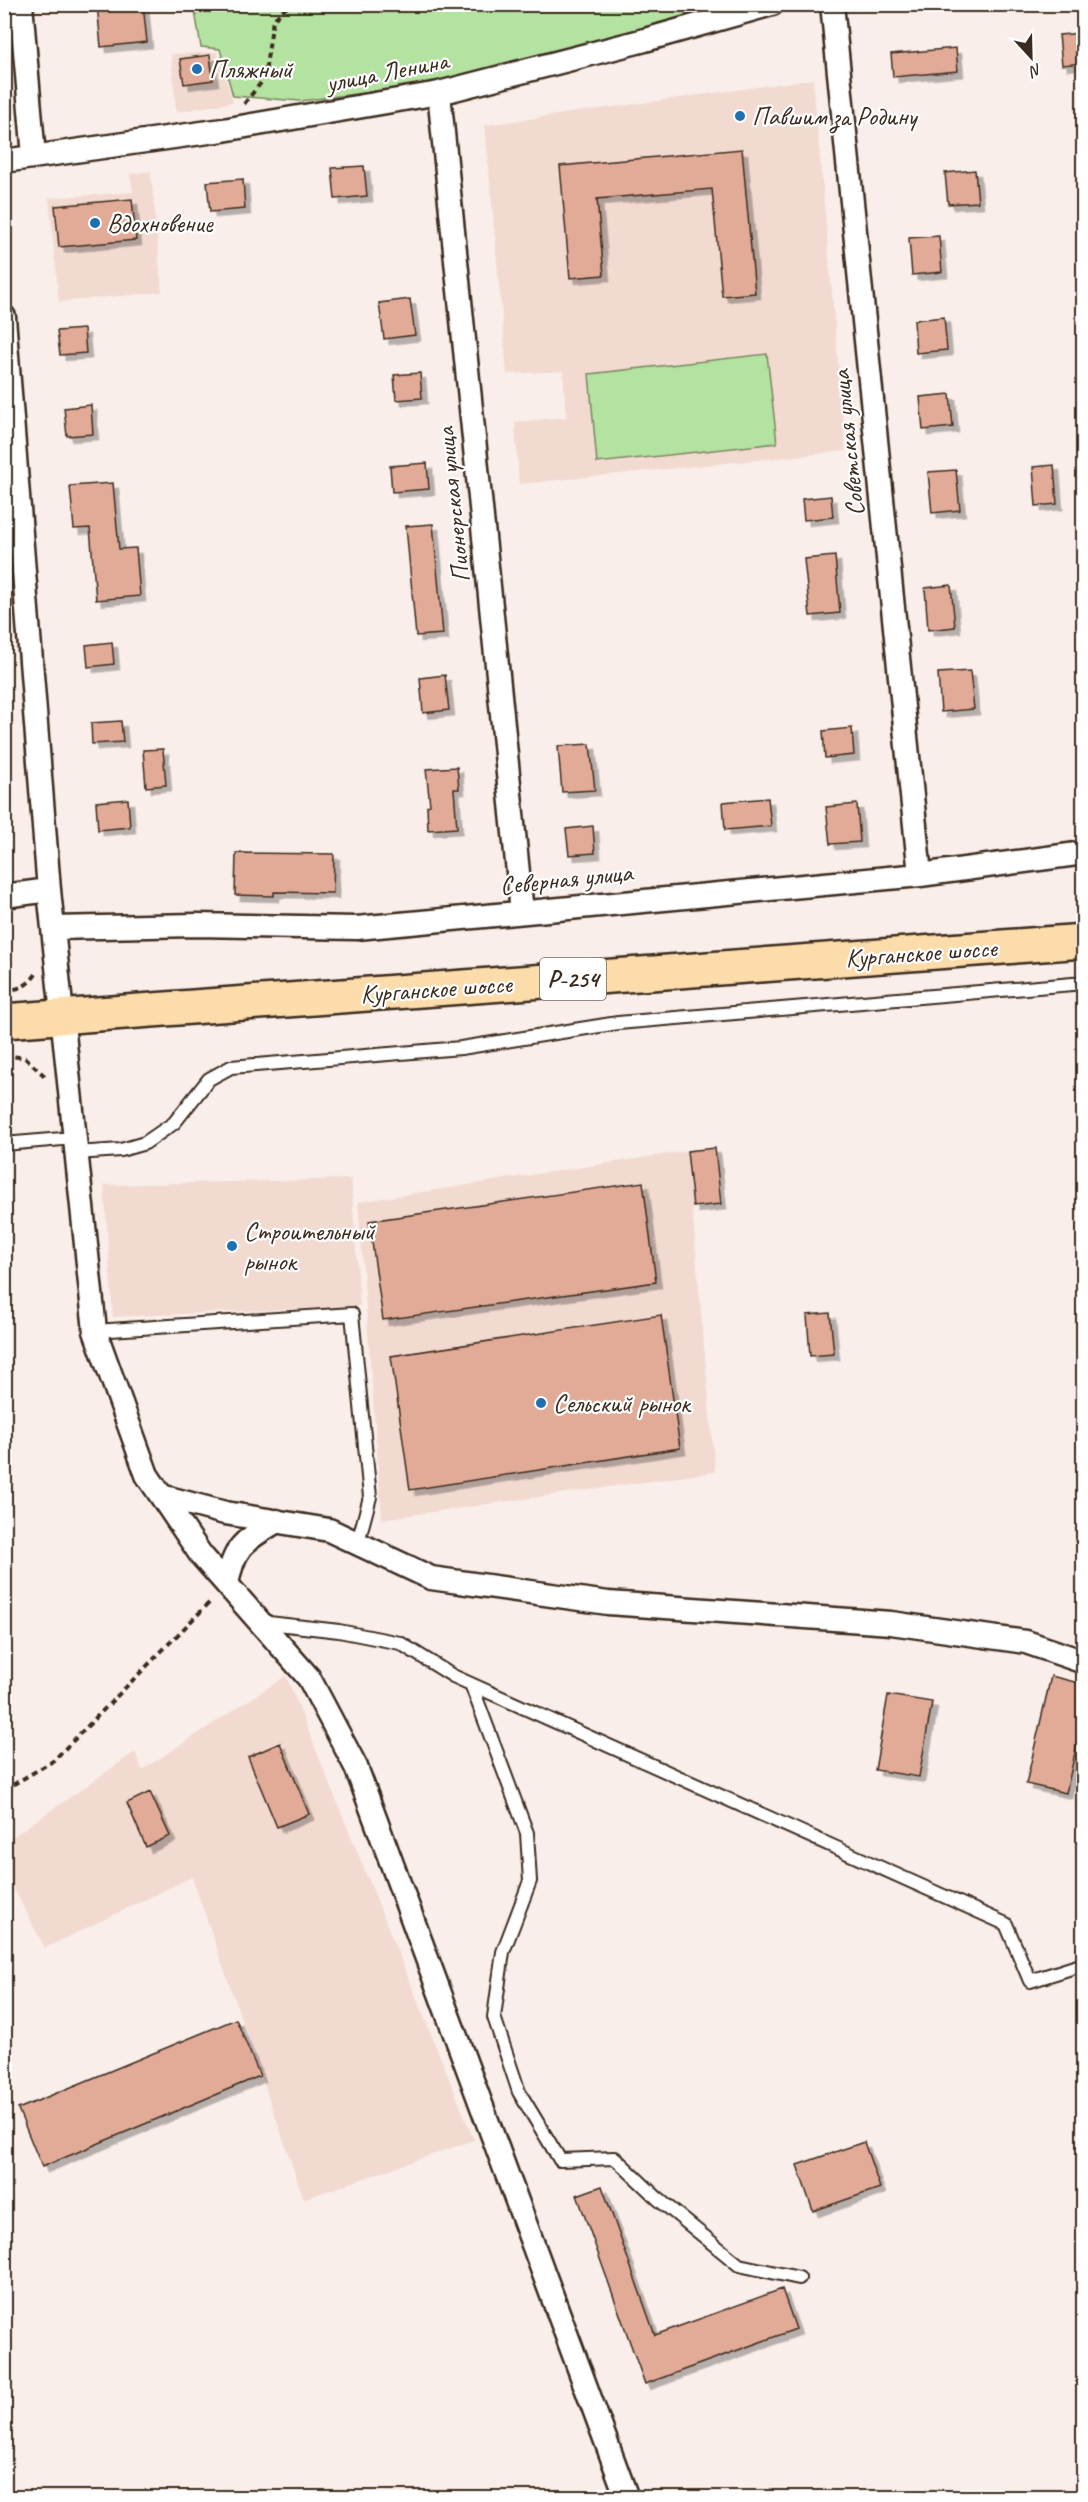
<svg xmlns="http://www.w3.org/2000/svg" width="1088" height="2502" font-family="Caveat,sans-serif">
	<style>
		.built { fill: #f2dad1 }
		.green { fill: #b4e2a1; stroke: #788660; stroke-width: 1.5 }
		.building { fill: #e2ab97; stroke: #3b2a1e; stroke-width: 1.5; filter: url(#shadow) }
		.lines { fill: none; stroke-linecap: round; stroke-linejoin: round }
		.service-casing { stroke: #3b2a1e; stroke-width: 16 }
		.minor-casing { stroke: #3b2a1e; stroke-width: 27 }
		.primary-casing { stroke: #3b2a1e; stroke-width: 38 }
		.path { stroke: #3b2a1e; stroke-width: 4; stroke-dasharray: 6 4.5; stroke-linecap: butt }
		.service { stroke: #fff; stroke-width: 12 }
		.minor { stroke: #fff; stroke-width: 22 }
		.primary { stroke: #fddcac; stroke-width: 33 }
		.poi-dot { fill: #1f6fb2; stroke: #fff; stroke-width: 2 }
		.labels { text-anchor: middle; dominant-baseline: central; stroke-width: 4.5; stroke-linejoin: round; paint-order: stroke }
		.shield { fill: #fff; stroke: #766a62; stroke-width: 1.5 }
		.shield-label { font-size: 24px; font-weight: bold; fill: #3b2a1e }
		.poi-label { font-size: 26px; fill: #3b2a1e; stroke: #fff; text-anchor: start }
		.street-label { font-size: 26px; fill: #3b2a1e; stroke: #fff }
	</style>
	<defs>
		<filter id="shadow"><feDropShadow dx="5.5" dy="5.5" stdDeviation="0" flood-color="#0004"/></filter>
	</defs>
	<rect width="100%" height="100%" fill="#f9eeea"/>
	<filter id="ink" filterUnits="userSpaceOnUse"><feTurbulence type="fractalNoise" baseFrequency=".0167" numOctaves="2"/><feDisplacementMap in="SourceGraphic" scale="12" xChannelSelector="R" yChannelSelector="G"/><feConvolveMatrix kernelMatrix="1 2 1 2 8 2 1 2 1" color-interpolation-filters="sRGB"/></filter>
	<g filter="url(#ink)">
		<!-- built -->
		<path class="built" d="M217 52 233 102 176 112 171 54Z
			M813 79 846 451 519 484 515 422 566 417 563 371 507 374 485 125Z
			M151 171 162 292 59 302 49 198 133 192 130 174Z
			M687 1151 715 1472 382 1519 358 1202Z
			M351 1179 360 1306 113 1317 104 1185Z
			M286 1676 474 2140 304 2199 192 1877 45 1948 5 1872 4 1843 135 1752 142 1770Z"/>
		<!-- green -->
		<path class="green" d="M194 5H724L440 83 300 101 233 96 220 49 201 47Z
			M767 354 777 443 597 463 589 374Z"/>
		<!-- building -->
		<path class="building" d="M97 4H143L147 42 101 47Z
			M1083 33V63L1062 65 1059 35Z
			M956 48 958 71 893 77 891 54Z
			M210 55 213 80 184 84 180 59Z
			M742 149 755 293 722 296 712 189 597 199 604 275 570 278 560 166Z
			M364 166 367 196 335 199 332 168Z
			M975 170 978 202 948 204 945 173Z
			M243 179 245 209 210 212 207 182Z
			M132 199 136 240 59 247 55 206Z
			M939 236 942 272 912 275 909 238Z
			M410 299 415 335 384 339 379 303Z
			M944 317 947 350 916 353 914 320Z
			M84 329 86 353 60 355 57 331Z
			M420 373 422 398 396 400 394 375Z
			M950 394 953 427 923 430 920 397Z
			M91 405 93 434 67 436 64 408Z
			M427 463 429 489 392 492 390 466Z
			M1054 465 1057 504 1036 506 1033 467Z
			M956 470 960 510 932 513 928 472Z
			M113 483 119 549 136 548 140 596 96 600 90 528 74 529 70 486Z
			M831 496 833 517 804 520 802 499Z
			M433 524 443 634 416 636 406 526Z
			M835 556 840 613 810 616 804 559Z
			M951 585 955 627 928 630 925 588Z
			M112 642 114 664 88 667 86 645Z
			M970 671 974 709 941 712 938 673Z
			M445 675 449 710 423 713 420 678Z
			M121 721 123 742 92 744 91 723Z
			M852 728 854 755 825 758 823 731Z
			M590 744 595 790 562 792 558 746Z
			M163 749 166 785 146 787 143 750Z
			M457 767 459 789H454L457 828 428 830 427 806 430 805 426 769Z
			M768 798 771 826 725 830 723 802Z
			M128 799 130 827 98 830 96 802Z
			M857 804 860 842 830 844 826 807Z
			M593 826 595 853 569 855 566 829Z
			M236 853 334 854 333 893 274 892V896L235 895Z
			M715 1148 721 1204 693 1207 687 1151Z
			M643 1182 656 1282 383 1320 369 1221Z
			M830 1313 834 1354 810 1356 807 1315Z
			M661 1315 680 1448 410 1490 391 1356Z
			M1051 1676 1083 1684V1717L1066 1793 1026 1784Z
			M888 1695 932 1702 919 1777 875 1770Z
			M280 1743 309 1814 277 1827 248 1757Z
			M150 1792 170 1836 146 1847 127 1803Z
			M236 2019 260 2076 42 2167 18 2109Z
			M864 2142 880 2188 813 2211 797 2165Z
			M602 2186 655 2335 782 2289 796 2329 645 2384 577 2195Z"/>
		<g class="lines">
			<!-- service casing -->
			<g class="service-casing">
				<path id="service" d="M4 21 22 29
					M4 1144 74 1138
					M76 1153 121 1150 145 1143 174 1123 209 1079 231 1067 461 1048 618 1023 1084 983
					M95 1331 352 1314 370 1497 358 1542
					M260 1622 339 1631 400 1643 453 1676 1006 1924 1030 1981 1084 1964
					M471 1684 527 1833 530 1881 503 1952 494 2017 519 2092 560 2160 615 2158 657 2198 739 2265 799 2278"/>
			</g>
			<!-- minor casing -->
			<g class="minor-casing">
				<path id="minor" d="M21 4 34 157
					M832 4 920 875
					M439 93 522 912
					M4 161 223 130 439 93 645 40 772 4
					M4 317 49 890 95 1331 147 1475 201 1555 309 1678 356 1767 627 2498
					M4 896 49 890
					M53 928 196 925 357 928 920 875 1084 853
					M161 1496 225 1513 329 1530 431 1578 608 1603 891 1623 1026 1642 1084 1662
					M227 1584C234 1545 244 1541 277 1521"/>
			</g>
			<!-- primary casing -->
			<g class="primary-casing">
				<path id="primary" d="M4 1021 1084 941"/>
			</g>
			<!-- path -->
			<path class="path" d="M244 104 264 79 273 20 290 4
				M4 991C19 989 28 986 36 974
				M4 1055 25 1058 47 1078
				M4 1790 53 1761 212 1600"/>
			<!-- service -->
			<use href="#service" class="service"/>
			<!-- minor -->
			<use href="#minor" class="minor"/>
			<!-- primary -->
			<use href="#primary" class="primary"/>
		</g>
	</g>
	<!-- markers -->
	<g class="poi-dot">
		<circle cx="197" cy="69" r="6"/>
		<circle cx="740" cy="116" r="6"/>
		<circle cx="95" cy="223" r="6"/>
		<circle cx="232" cy="1246" r="6"/>
		<circle cx="541" cy="1403" r="6"/>
	</g>
	<g class="labels">
		<!-- shield labels -->
		<rect class="shield" x="540" y="958" width="66" height="42" rx="4.5"/>
		<g class="shield-label">
			<text x="573" y="979">Р-254</text>
		</g>
		<!-- poi labels -->
		<g class="poi-label">
			<text x="209" y="69">Пляжный</text>
			<text x="752" y="116">Павшим за Родину</text>
			<text x="107" y="223">Вдохновение</text>
			<text x="244" y="1231">Строительный<tspan x="244" dy="30">рынок</tspan></text>
			<text x="553" y="1403">Сельский рынок</text>
		</g>
		<!-- street labels -->
		<g class="street-label">
			<text transform="translate(387 72) rotate(-11)">улица Ленина</text>
			<text transform="translate(848 443) rotate(-96)">Советская улица</text>
			<text transform="translate(453 505) rotate(-96)">Пионерская улица</text>
			<text transform="translate(566 879) rotate(-6)">Северная улица</text>
			<text transform="translate(921 953) rotate(-4)">Курганское шоссе</text>
			<text transform="translate(436 989) rotate(-4)">Курганское шоссе</text>
		</g>
	</g>
	<!-- margin -->
	<rect width="1088" height="2502" fill="none" stroke="#fff" stroke-width="24"/>
	<rect x="12" y="12" width="1064" height="2478" fill="none" stroke="#3b2a1e" stroke-width="2" filter="url(#ink)"/>
	<!-- north arrow -->
	<g transform="translate(1031 57) rotate(158)" stroke="#ffffff" stroke-width="4.5" paint-order="stroke">
	<path d="M0-4.5L10 22L0 15L-10 22Z" fill="#3b2a1e"/>
	<text y="-9" font-size="16" font-weight="bold" text-anchor="middle" fill="#3b2a1e">N</text>
	</g>
</svg>
